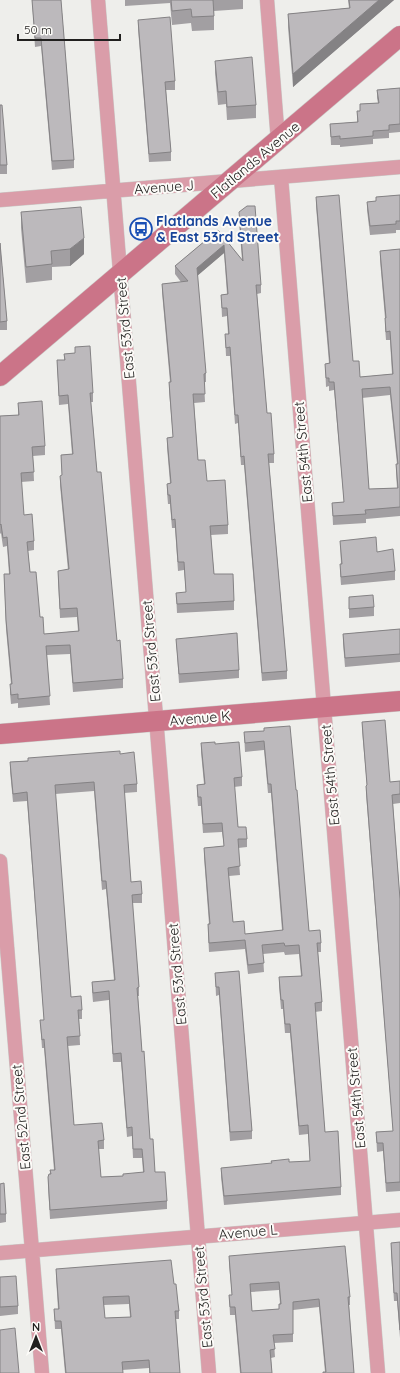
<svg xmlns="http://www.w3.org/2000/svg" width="400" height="1373" font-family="Quicksand,sans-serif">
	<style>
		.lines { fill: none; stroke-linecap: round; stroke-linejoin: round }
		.street-casing { stroke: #c9c9c6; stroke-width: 15 }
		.secondary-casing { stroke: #c9c9c6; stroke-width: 21 }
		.street { stroke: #da9da9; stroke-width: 14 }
		.secondary { stroke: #cb7488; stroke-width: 20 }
		.wall { fill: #a29fa2; fill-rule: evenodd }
		.shaded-wall { fill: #848284 }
		.building { fill: #bcb9bc; stroke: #848284; fill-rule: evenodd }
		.labels { text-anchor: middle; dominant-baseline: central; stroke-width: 4; stroke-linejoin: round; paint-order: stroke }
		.street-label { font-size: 14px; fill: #21201f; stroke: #fcfbf8 }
		.transit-label { font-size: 14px; font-weight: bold; fill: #164399; stroke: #fcfbf8; text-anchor: start }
	</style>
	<rect width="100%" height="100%" fill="#eeeeeb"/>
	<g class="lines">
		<!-- street casing -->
		<g class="street-casing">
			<path id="street" d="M98 0 209 1373
				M267 0 278 141
				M281 177 378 1373
				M0 200 400 167
				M0 861 42 1373
				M0 1253 400 1220"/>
		</g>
		<!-- secondary casing -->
		<g class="secondary-casing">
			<path id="secondary" d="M0 376C133 262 267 150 400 36
				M0 734 400 701"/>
		</g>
		<!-- street -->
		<use href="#street" class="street"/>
		<!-- secondary -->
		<use href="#secondary" class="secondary"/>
	</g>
	<!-- wall -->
	<path class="wall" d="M32 0H61L74 160V168L52 170 41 46 35 47Z
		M125 0H243V9L214 11V30L192 31 191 23 172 25 170 3 125 6Z
		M348 0H394L293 87 288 27V14L349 8Z
		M138 20 175 81V90H166L171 152V161L149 162 138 29Z
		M215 61 256 105V118L227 120 226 104 218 105 215 73Z
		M400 88V132L389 133V138L373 139V144L340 147V145H331L330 124 357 122V111H360V104L378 103 377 98V90Z
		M0 105 7 165V174H0Z
		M400 195V230H396V233L370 235 367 210V202L376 201V197Z
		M316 197 353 361 360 377 392 374 390 340H386L385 327V318L380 260V251L400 249V516L366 519V523L333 525 332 503 344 502 334 390 329 391V386L326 387 325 364 329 363 316 206ZM390 395 397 464H396V472L397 488 369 489 362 398Z
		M21 212 84 254 70 266 52 267V280L26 283 21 228Z
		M239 212 261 285V293L257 294 267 413 274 454V463H269L287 671V679L262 681 244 465H241L238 423 235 424 230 356H226L225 334H228L227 316 222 317 221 295 227 294 224 253 197 276 206 373V382H204L205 402 194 403 198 460 207 481 228 525V534L211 535 214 574 234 601V610L177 613 176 593H186L184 570 178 571 175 528H172L170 504H168L167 492V484L170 483 167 447V438L173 437 169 391V382H170L162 292V284L181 282 175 274V266L218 230 242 260 239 221Z
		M0 243 7 321V330H0Z
		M75 347 93 393V402H91L97 472 117 641 123 679V688L73 692 70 654 47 655 50 705 18 708V703L11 704 10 693 11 684 6 629 4 574H9L7 546 3 547 1 533 0 534V416L18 415V403L45 446V455L33 456 34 481 21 482 24 515 34 541V550L28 551 30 572 44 634 78 631 77 617 60 618 58 580V571L68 570 60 485V476H62L61 455 72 454 68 404 59 405 57 360H64V354L75 353Z
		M340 541 377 552 395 571V580L341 585 340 572V564H341Z
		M349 597 374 607V616L349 618Z
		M400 629V662L345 667 343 643V634Z
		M176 639 239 670V678L179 683Z
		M362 722 390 782 400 781V803L393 804 400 898V1191L386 1192 383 1151 377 1152 376 1132 393 1131 366 794V786H367L362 730Z
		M264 731 296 790 309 931 321 943V952H318L322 1002V1011L315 1012 325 1132 341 1187V1195L224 1205 221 1177V1168L310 1161 308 1134 299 1135 290 1033H285L283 1009H281L279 986V977L301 976 299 954 285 955 284 952 263 954 264 972 248 974 245 949 209 952 208 933V924H209L204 857V848L224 846 222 832 203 833 201 806H198L197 794V785L204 784 201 752V743L215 744 242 777V786L234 787 238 827 247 839V847L238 848 240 875 229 876 233 922 245 934 282 930 271 793H268L264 750 245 752 244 732Z
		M120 754 137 784V792L124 793 131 882 142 894V903H132L139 987V996H138L142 1052 150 1139 155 1172 167 1201V1209L50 1219 48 1186V1177L50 1174V1170H54L44 1048H42L40 1020H44L27 801 13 802 10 771V762ZM94 791 102 890 106 889 114 980 92 982V991L93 1002 109 1000 113 1062H121L127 1137 132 1136 133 1158H142L143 1172 123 1176 101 1177 98 1149H104V1140L74 1125 68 1046 80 1045 79 1019H82V1010L71 997 55 794Z
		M239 971 252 1131V1139L230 1141 219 995 216 996 215 973Z
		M0 1184 6 1214V1222L0 1223Z
		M400 1242V1338L397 1301H394L391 1251V1243Z
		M229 1256 350 1297V1305H349L354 1373 325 1372 319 1307 293 1310V1342L274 1343 275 1357 271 1358 272 1373H240L235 1315H230L229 1295H232L229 1264ZM279 1290 280 1304H279V1309L252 1311 251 1292Z
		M56 1269 174 1284 179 1311V1319H176L180 1373H149V1368L122 1370 123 1373H65L61 1329H55L54 1309H58L56 1277ZM129 1304 130 1317 105 1318 104 1305Z
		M0 1277 18 1306V1314L0 1316Z"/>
	<!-- shaded-wall -->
	<path class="shaded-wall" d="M379 0H394L293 87V74Z
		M84 238V254L70 266V249Z
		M224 245V253L197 276V268Z"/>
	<!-- building -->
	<path class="building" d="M32 0H61L74 160 52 161 41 38H35Z
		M171 0H213L214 16 192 17 191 9 172 11Z
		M349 0H379L293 74 288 14 350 8Z
		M170 17 175 81 165 82 171 152 149 154 138 20Z
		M252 57 256 105 227 107 226 91 218 92 215 61Z
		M400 88V124L389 125V130L373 131V136L340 139V136L331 137 330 124 358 122 357 111H360V104L379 103 377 90Z
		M0 105H2L7 165H0Z
		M339 195 353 361H359L360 377 393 374 390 331 386 332 385 318H386L380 251 400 249V507L365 510 366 514 333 516 332 503 344 502 334 382H329V378H326L325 364 330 363 316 197ZM390 387 398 464H396L398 488 369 489 362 389Z
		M400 195V221H396V224L370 226 367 202 376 201V197Z
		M247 206H255L261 285H256L267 413H271L274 454H268L287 671 262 673 244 456 241 457 238 415H235L230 347 226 348 225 334H229L227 308H222L221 295 228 294 224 245 197 268 206 373 204 374 205 394H193L198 460H205L207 481 225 480 228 525 210 526 214 574H233L234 601 177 604 176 593 186 592 184 562H178L175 519 172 520 170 495H168L167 484 171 483 167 438 173 437 169 382H171L162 284 188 281 175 266 218 230 243 261 239 212Z
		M81 207 84 238 70 249 51 251 52 264 26 267 21 212Z
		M0 243 7 321 0 322Z
		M90 346 93 393H90L97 472H101L117 641 120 640 123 679 73 683 70 645 46 646 50 696 18 699V694L11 695 10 684H12L6 620 4 574H10L7 537 3 538 1 524 0 525V416L19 415 18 403 42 401 45 446 32 447 34 472 21 473 24 515 32 514 34 541 27 542 30 572H36L40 617H43L44 634 79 631 77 608 60 609 58 571 69 569 60 476 62 475 61 455 73 454 68 395 59 396 57 360H65L64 354 75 353V347Z
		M376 537 377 552 393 549 395 571 341 577 340 564H342L340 541Z
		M373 595 374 607 349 609V597Z
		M400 629V654L345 658 343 634Z
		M237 633 239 670 179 674 176 639Z
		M385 720 390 782 400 781V794L392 795 400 899V1182L386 1183 383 1143H377L376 1132 393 1131 366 786 367 785 362 722Z
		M290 726 296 790H297L309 931 320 930 321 943H317L322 1002 315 1003 325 1132 338 1131 341 1187 224 1196 221 1168 272 1163 271 1161 289 1159V1162L310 1161 308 1125 299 1126 290 1024H285L283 1000H281L279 977 302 976 299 945 285 946 284 943 262 945 264 963 248 965 245 940 209 943 208 924H210L204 848 224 846 222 823 203 824 201 797H198L197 785 205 784 201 743 215 742V744L239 742 242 777 234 778 238 827H246L247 839H238L240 866 228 868 233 922 244 921 245 934 283 930 271 784H268L264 741 245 743 244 732 264 731V728Z
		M120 751V754L134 752 137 784 124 785 131 882 141 881 142 894 132 895 139 987 137 988 140 1025 142 1052 144 1051 150 1139H153L155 1172H165L167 1201 50 1210 48 1177 49 1174H51L50 1170H55L44 1039 42 1040 40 1020H44L27 792 13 794 10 762 28 761V758ZM94 782 102 881H106L115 980 92 982 93 993 109 991 113 1054 121 1053 127 1128 132 1127 133 1149H142L144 1172 123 1174V1176L101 1177 98 1141 104 1140 102 1123 74 1125 67 1037 80 1036 78 1010H82L81 996 71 997 55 785Z
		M239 971 252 1131 230 1132 219 987H216L215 973Z
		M4 1183 6 1214H0V1184Z
		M400 1242V1330L397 1293H394L391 1243Z
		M345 1246 350 1297H348L354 1373H323V1372H326L319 1299 293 1302V1334L273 1335 275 1349 270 1350 272 1373H241L235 1307H230L229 1295H232L229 1256ZM279 1282 281 1304H279V1309L252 1311 250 1284Z
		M171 1260 174 1284H176L178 1303 179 1311H175L180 1373H150L149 1360 122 1362 123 1373H66L61 1321H55L54 1309H59L56 1269ZM129 1296 131 1317 105 1318 103 1297Z
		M16 1276 18 1306 0 1307V1277Z
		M15 1328 19 1373H0V1330Z"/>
	<!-- icons -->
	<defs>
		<g id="bus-ring" transform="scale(1.15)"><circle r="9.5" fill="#fcfbf8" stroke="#1a4fb4" stroke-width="1.5"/><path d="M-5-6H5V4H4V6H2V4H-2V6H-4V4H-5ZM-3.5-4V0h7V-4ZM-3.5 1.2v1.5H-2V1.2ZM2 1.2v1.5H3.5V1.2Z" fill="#1a4fb4"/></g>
	</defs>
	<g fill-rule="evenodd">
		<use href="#bus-ring" x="141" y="229"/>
	</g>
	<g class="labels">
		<!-- street labels -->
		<g class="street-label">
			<text transform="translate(255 160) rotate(-40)">Flatlands Avenue</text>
			<text transform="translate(164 187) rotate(-4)">Avenue J</text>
			<text transform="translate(125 328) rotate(-95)">East 53rd Street</text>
			<text transform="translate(303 452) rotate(-95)">East 54th Street</text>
			<text transform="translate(151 651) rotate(-95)">East 53rd Street</text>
			<text transform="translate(200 718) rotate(-5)">Avenue K</text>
			<text transform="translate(330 775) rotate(-95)">East 54th Street</text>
			<text transform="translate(177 974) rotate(-95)">East 53rd Street</text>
			<text transform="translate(356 1098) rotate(-95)">East 54th Street</text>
			<text transform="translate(21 1117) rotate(-95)">East 52nd Street</text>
			<text transform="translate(248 1232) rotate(-5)">Avenue L</text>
			<text transform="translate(203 1297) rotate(-95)">East 53rd Street</text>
		</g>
		<!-- transit labels -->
		<g class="transit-label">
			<text x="156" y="221">Flatlands Avenue<tspan x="156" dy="16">&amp; East 53rd Street</tspan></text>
		</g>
	</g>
	<!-- north arrow -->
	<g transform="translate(36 1337)" stroke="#fcfbf8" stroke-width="3" paint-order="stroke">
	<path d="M0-3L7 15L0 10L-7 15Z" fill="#21201f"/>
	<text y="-6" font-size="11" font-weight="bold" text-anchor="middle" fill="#21201f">N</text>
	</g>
	<!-- scale -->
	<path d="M18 34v6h102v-6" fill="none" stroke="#21201f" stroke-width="2"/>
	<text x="24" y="34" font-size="12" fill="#21201f" stroke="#fcfbf8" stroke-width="3" paint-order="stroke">50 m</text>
</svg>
